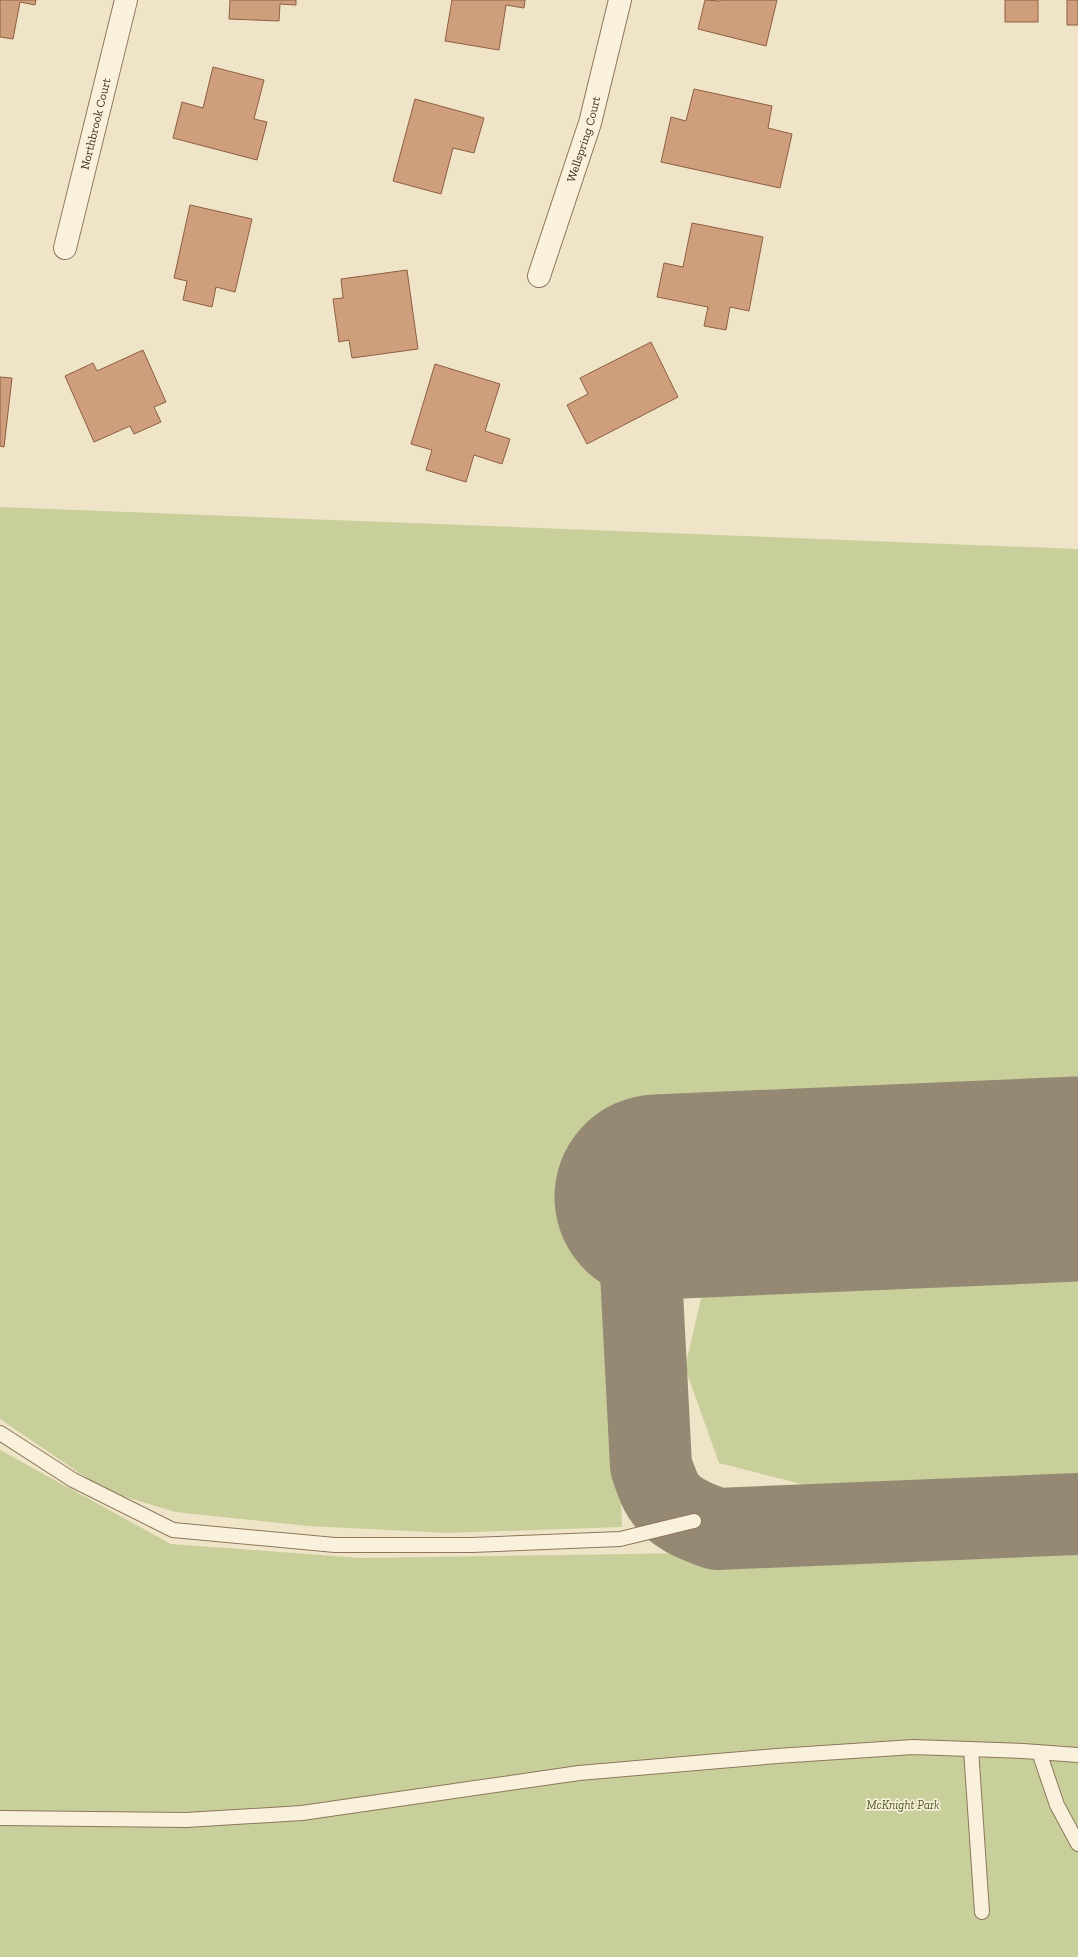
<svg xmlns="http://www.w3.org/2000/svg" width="1078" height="1957" font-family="'Zilla Slab',serif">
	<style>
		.green { fill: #c9cf9b }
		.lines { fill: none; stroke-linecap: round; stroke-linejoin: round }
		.taxiway { stroke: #968974; stroke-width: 82 }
		.runway { stroke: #968974; stroke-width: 205 }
		.building { fill: #cf9f7d; stroke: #8d5f41 }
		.service-casing { stroke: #8d765c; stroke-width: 16 }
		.minor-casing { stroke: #8d765c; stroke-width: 24 }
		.service { stroke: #faf1dc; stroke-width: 14 }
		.minor { stroke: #faf1dc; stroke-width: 22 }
		.labels { text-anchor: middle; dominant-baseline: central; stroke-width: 3.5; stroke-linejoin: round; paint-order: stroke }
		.street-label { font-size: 12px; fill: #3d2e20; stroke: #f7eed8 }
		.park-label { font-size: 12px; font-style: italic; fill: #4d5a26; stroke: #f7eed8 }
	</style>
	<rect width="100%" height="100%" fill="#f0e4c8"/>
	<!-- green -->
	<path class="green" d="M0 507 1078 549V1113L608 1132 622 1527 447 1533 308 1526 175 1512 106 1491 0 1419Z
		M1078 1250V1489L863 1500 719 1463 685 1368 708 1268Z
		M0 1450 171 1544 361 1558 907 1550 1078 1542V1957H0Z"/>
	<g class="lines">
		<!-- taxiway -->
		<path class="taxiway" d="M657 1197 641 1273 651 1466C654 1475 657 1484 661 1492 672 1513 697 1522 717 1529L1078 1514"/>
		<!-- runway -->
		<path class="runway" d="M657 1197 1078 1179"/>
	</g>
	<!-- building -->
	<path class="building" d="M0 0H36L35 5 20 2 13 39 0 37Z
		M230 0H296V5L280 4 279 21 229 19Z
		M452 0H525L524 8 506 5 499 50 445 41Z
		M705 0 720 1V0H777L766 46 698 29Z
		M1005 0H1038V22H1005Z
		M1067 0H1078V25H1067Z
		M213 67 264 80 254 119 267 122 257 160 173 138 182 102 203 108Z
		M694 89 772 106 768 128 792 134 780 188 661 162 671 117 686 121Z
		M415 99 484 118 474 153 453 148 441 194 393 181Z
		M190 205 252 219 235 292 216 287 212 307 183 300 187 281 174 278Z
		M692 223 763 237 749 311 730 307 726 330 704 326 708 307 657 297 664 263 683 267Z
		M407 270 418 349 352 358 349 340 339 342 333 299 343 298 341 279Z
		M651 342 678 397 587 444 567 405 588 394 580 378Z
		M143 350 166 402 154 407 161 422 134 434 130 426 94 442 65 376 93 363 97 371Z
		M435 364 500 384 485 431 510 439 502 464 474 455 466 482 426 470 432 450 411 444Z
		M0 377 12 378 4 447 0 446Z"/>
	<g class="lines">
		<!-- service casing -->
		<g class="service-casing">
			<path id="service" d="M0 1433 73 1480 173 1530 335 1545H472L620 1539 694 1521
				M971 1749 982 1912
				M1039 1752 1057 1805 1078 1844
				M0 1818 186 1820 302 1813 579 1773 777 1756 913 1747 1023 1751 1078 1755"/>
		</g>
		<!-- minor casing -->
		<g class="minor-casing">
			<g id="minor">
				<path id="s1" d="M65 248 126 0"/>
				<path id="s2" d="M539 276 590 123 620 0"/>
			</g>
		</g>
		<!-- service -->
		<use href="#service" class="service"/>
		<!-- minor -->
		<use href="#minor" class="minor"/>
	</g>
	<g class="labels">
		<!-- street labels -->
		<g class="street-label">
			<text stroke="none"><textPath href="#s1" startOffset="128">Northbrook Court</textPath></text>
			<text stroke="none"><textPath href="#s2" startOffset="144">Wellspring Court</textPath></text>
		</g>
		<!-- park labels -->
		<g class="park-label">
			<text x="903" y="1805">McKnight Park</text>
		</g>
	</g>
</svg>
